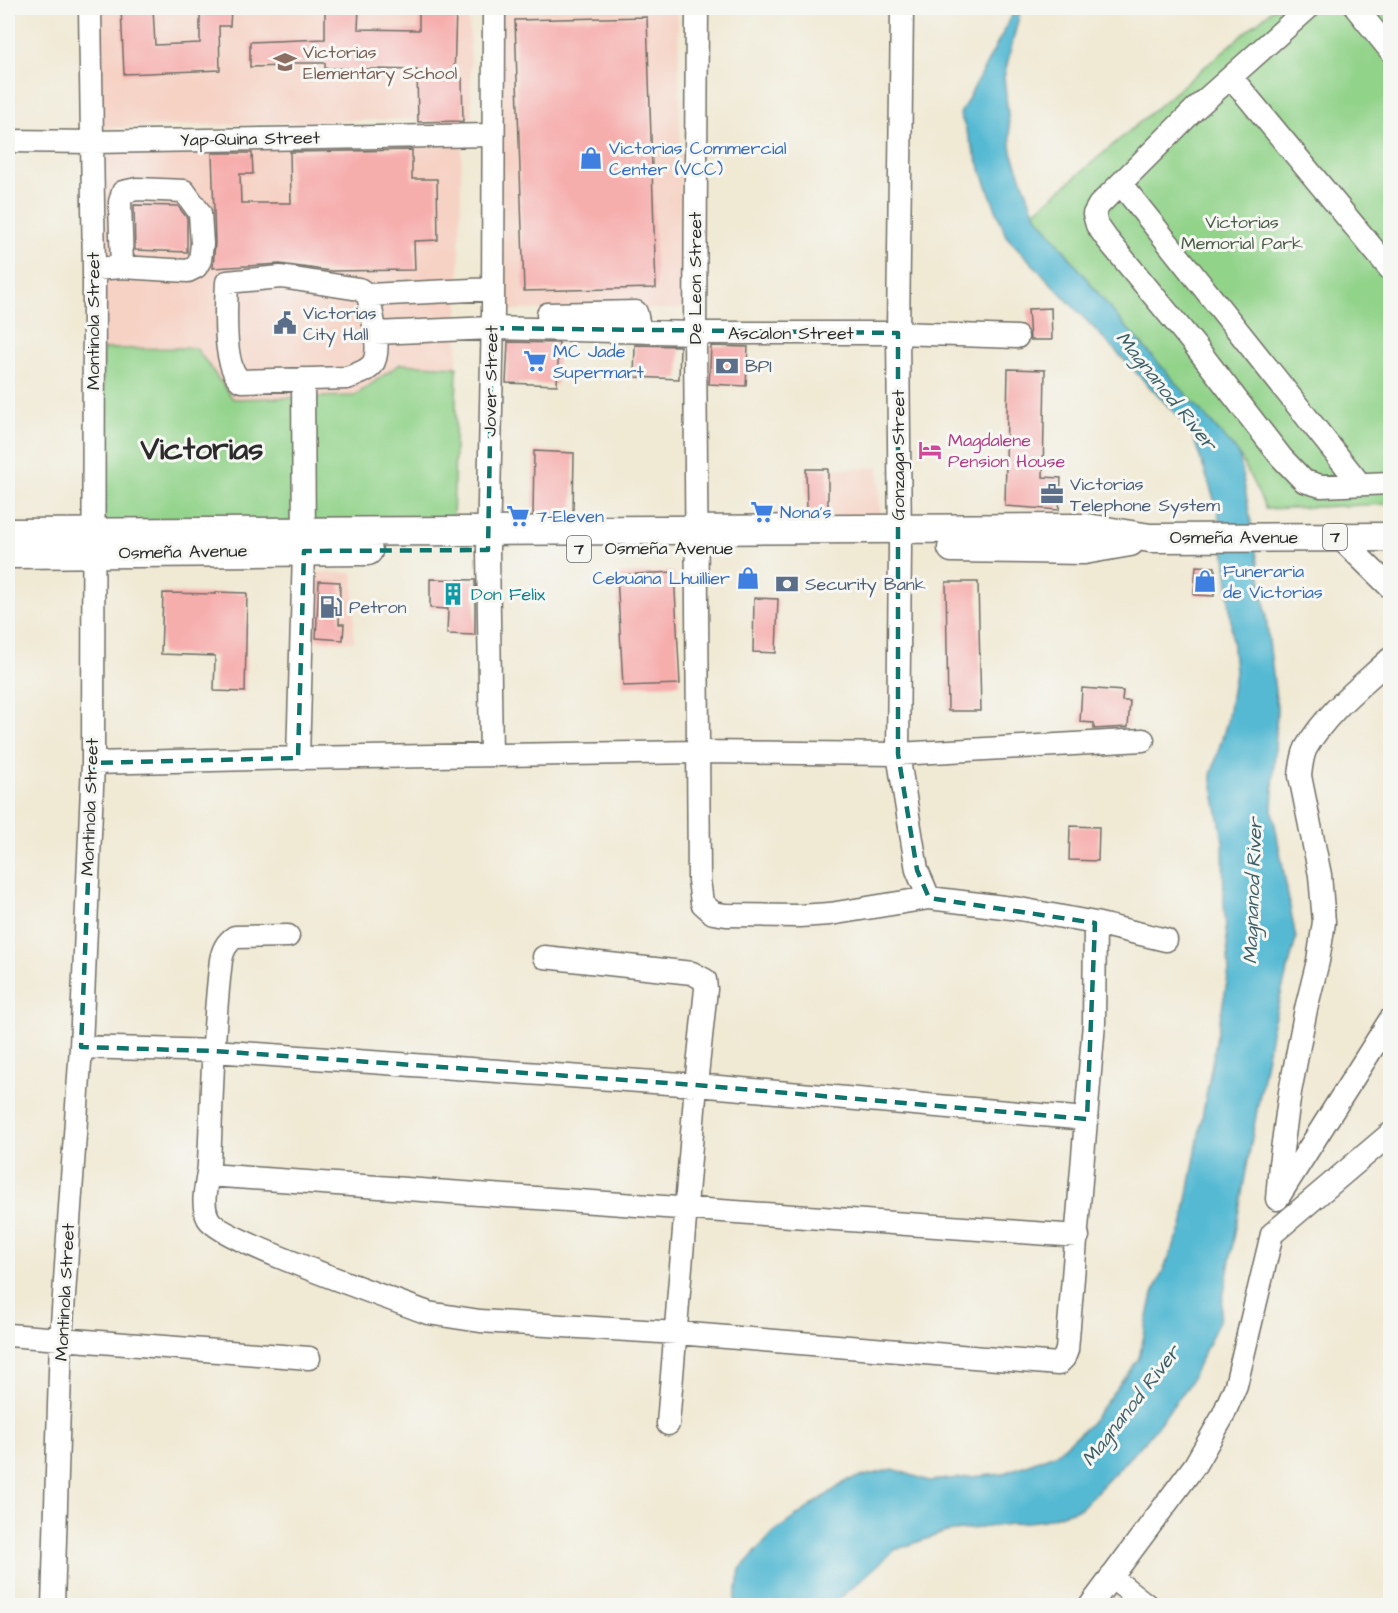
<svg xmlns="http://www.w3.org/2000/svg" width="1398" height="1613" font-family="'Architects Daughter',sans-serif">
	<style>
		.built { fill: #f6d2c4 }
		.green { fill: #92d38a; stroke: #5e7f5a; stroke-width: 1.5 }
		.water { fill: #55b9d3; stroke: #40727f; stroke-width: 1.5 }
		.building { fill: #f6aead }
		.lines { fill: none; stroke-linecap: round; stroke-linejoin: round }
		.minor-casing { stroke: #706e66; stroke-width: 25 }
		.major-casing { stroke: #706e66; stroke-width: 31 }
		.minor { stroke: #fff; stroke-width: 22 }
		.major { stroke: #fff; stroke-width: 28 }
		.marked { fill: none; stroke: #0f766e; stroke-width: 4.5; stroke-dasharray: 12 8; stroke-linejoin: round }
		.labels { text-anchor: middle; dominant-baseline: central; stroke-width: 6; stroke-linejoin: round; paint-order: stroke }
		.shield { fill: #f6f6f2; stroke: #686867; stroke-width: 1.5 }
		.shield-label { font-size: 16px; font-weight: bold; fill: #2b2b2b }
		.education-label { font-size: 18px; fill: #785e54; stroke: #f6f6f2; text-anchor: start }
		.street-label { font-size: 18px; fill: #2b2b2b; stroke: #f6f6f2 }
		.shop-label { font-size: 18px; fill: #366cbe; stroke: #f6f6f2; text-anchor: start }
		.park-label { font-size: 18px; fill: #4a5d48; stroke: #f6f6f2 }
		.service-label { font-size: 18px; fill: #4e5e75; stroke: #f6f6f2; text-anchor: start }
		.hotel-label { font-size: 18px; fill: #b23c85; stroke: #f6f6f2; text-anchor: start }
		.culture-label { font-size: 18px; fill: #0d838f; stroke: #f6f6f2; text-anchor: start }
		.water-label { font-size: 20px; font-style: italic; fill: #3a5d66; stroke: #f6f6f2 }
		.town-label { font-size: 30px; font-weight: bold; fill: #2b2b2b; stroke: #f6f6f2 }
	</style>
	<rect width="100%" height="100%" fill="#f6f6f2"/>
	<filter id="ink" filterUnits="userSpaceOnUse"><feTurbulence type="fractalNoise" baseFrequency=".0167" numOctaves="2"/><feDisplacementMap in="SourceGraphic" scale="12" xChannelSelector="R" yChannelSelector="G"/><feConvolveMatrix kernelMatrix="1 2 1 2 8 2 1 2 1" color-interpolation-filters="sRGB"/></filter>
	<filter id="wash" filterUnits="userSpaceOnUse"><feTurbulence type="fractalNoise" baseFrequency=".008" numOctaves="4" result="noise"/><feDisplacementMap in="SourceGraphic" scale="24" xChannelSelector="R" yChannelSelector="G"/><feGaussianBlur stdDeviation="1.35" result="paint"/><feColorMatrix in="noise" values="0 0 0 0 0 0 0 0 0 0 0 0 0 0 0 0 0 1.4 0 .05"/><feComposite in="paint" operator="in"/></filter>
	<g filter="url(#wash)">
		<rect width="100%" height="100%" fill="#f0e9d4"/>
		<!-- built -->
		<path class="built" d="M98 8H469L472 117 100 128Z
			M498 8H678L683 309 503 310Z
			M462 141 457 367 400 364 354 396 233 399 195 348 103 349 107 148Z
			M879 468 880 518H831L830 469Z
			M309 572 354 573V642L308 641Z"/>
		<!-- green -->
		<path class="green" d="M1274 8H1390V504L1266 509 1239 454 1112 311 1034 212Z
			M196 348 233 399 354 396 400 364 457 367 453 523H104L103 349Z"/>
		<!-- water -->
		<path class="water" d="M1016 8H1021L1004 77 1012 152 1034 212 1112 311 1239 454 1263 591 1277 708 1272 809 1296 939 1272 1027 1219 1321 1188 1386 1148 1438 1081 1508 1044 1520 946 1532 895 1550 832 1605 734 1606 740 1569 774 1532 848 1480 893 1469 929 1481 1002 1474 1055 1454 1089 1425 1139 1358 1153 1294 1182 1227 1229 971 1224 902 1223 840 1211 775 1227 722 1235 672 1226 563 1218 511 1191 430 1006 236 960 114Z"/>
		<g id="blocks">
			<!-- building -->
			<path class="building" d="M121 8H153L155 45 200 43V8H231L230 26H219L220 70 124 74Z
				M325 8H359L358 29 419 30V8H456L454 79 462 78 463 121 418 122 417 70 325 68V63H286V66L250 67V42L325 39Z
				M647 17 656 288 524 291 515 20Z
				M412 150V179H437L438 240 414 241 415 270 331 271 280 264 213 268 215 243 212 153H252L253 174H240L241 203H291L290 152Z
				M134 205 178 206 187 218V252L135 250Z
				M1051 308 1052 340H1030L1028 309Z
				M508 342 559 343 557 385 506 383Z
				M635 345 680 346 679 379 634 377Z
				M711 346 748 347 746 386 709 384Z
				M1008 369 1045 370 1043 477 1061 478 1059 510 1005 506Z
				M534 451 574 453 573 514H533Z
				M806 469H828V510H807Z
				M1196 566 1215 567 1214 596 1194 595Z
				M674 572 680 684 623 686 617 575Z
				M430 579 475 580V635L447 634 448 609 430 608Z
				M319 581 340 582 339 624H344L343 640 316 638Z
				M946 582H978L981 711H948Z
				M216 592 247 593 245 692 214 691 215 656 161 654 163 593 216 594Z
				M754 598 778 599 776 653 753 652Z
				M1082 688 1123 691 1122 701H1130L1128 727 1094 729V723L1080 722Z
				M1070 826 1099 827 1098 861 1069 860Z"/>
		</g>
	</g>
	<g filter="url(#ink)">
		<use href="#blocks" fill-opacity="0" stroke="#706e66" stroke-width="1.5"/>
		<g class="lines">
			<!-- minor casing -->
			<g class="minor-casing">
				<path id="minor" d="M902 8 898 333 900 547 898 754 917 870 929 898
					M1308 8 1195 109 1099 205 1094 214 1097 225 1107 239 1196 347 1281 457 1304 481 1321 486 1390 483
					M1356 8 1390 50
					M1231 77 1390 269
					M8 141 93 142 493 135
					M1121 184 1360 484
					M94 269 122 267 188 271 196 267 200 260 202 244 200 213 184 191 137 189 123 192 120 202 122 267
					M368 295C371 312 383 351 372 365 366 372 355 375 347 378L241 381C222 367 226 304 227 282L281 277 359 289 368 295 492 289
					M550 329 548 314 636 312 640 331
					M375 333 492 328 695 333H898L1017 337
					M1338 536 1390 587
					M491 755 488 550 493 312 494 8
					M298 758 304 551 303 379
					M93 763 298 758 699 752 898 754 1143 740
					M1095 923 1166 940
					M288 936 235 937C226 943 223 950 221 960 213 1027 212 1096 209 1164 208 1181 200 1202 208 1218 218 1240 395 1300 428 1313L480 1321 677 1333 1058 1364 1064 1358 1067 1350 1094 1023 1095 923 1020 909 929 898 830 914 799 916 726 915 713 913 702 903 699 880 695 333 697 8
					M544 957 692 973 705 980 706 989 696 1085 668 1424
					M81 1047 214 1051 696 1085 1087 1119
					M208 1175 1078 1236
					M1279 1196 1390 1020
					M1277 1199 1280 1164 1290 1092 1306 1009 1318 961 1324 922 1320 875 1300 776C1301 766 1302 756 1306 748 1326 713 1361 686 1390 659
					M8 1335 309 1358
					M1111 1577 1148 1606
					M53 1606 61 1339 81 1047 93 763 94 269 90 8
					M1090 1606 1195 1465 1222 1418 1236 1385 1272 1234 1390 1134"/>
			</g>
			<!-- major casing -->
			<g class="major-casing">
				<path id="major" d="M8 533 1087 528 1150 538 1390 537
					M952 548 1084 550 1130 542
					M8 554 368 551"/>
			</g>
			<!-- minor -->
			<use href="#minor" class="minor"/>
			<!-- major -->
			<use href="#major" class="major"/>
		</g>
	</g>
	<!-- marked area -->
	<path class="marked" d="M492 328 898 333V754L917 870 929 898 1095 923 1087 1119 696 1085 214 1051 81 1047 93 763 298 758 304 551 488 550Z"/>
	<!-- icons -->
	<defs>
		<g id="school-bare" transform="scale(1.8)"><path d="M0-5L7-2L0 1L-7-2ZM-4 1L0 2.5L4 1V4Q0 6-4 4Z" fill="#8d6e63" stroke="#f6f6f2" stroke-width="2.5" paint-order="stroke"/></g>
		<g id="shop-bare" transform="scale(1.8)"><path d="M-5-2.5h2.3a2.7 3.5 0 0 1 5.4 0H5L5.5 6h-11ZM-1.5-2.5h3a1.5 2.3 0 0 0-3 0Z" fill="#3f7fe0" stroke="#f6f6f2" stroke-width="2.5" paint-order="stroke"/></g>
		<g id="civic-bare" transform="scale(1.8)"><path d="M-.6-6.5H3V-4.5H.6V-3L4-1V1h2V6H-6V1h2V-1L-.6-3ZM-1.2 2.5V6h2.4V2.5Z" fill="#5c6f8a" stroke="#f6f6f2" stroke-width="2.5" paint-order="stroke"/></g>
		<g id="supermarket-bare" transform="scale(1.8)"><path d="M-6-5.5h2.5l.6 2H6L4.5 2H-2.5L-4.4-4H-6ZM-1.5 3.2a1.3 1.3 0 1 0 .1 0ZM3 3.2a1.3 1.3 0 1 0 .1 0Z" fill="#3f7fe0" stroke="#f6f6f2" stroke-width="2.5" paint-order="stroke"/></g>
		<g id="bank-bare" transform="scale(1.8)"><path d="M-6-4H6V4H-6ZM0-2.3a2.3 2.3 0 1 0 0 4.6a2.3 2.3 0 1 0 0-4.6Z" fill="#5c6f8a" stroke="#f6f6f2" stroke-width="2.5" paint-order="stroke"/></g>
		<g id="hotel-bare" transform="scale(1.8)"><path d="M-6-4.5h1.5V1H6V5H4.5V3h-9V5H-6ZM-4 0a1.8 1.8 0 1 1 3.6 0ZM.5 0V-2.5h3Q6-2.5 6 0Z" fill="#d1479c" stroke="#f6f6f2" stroke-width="2.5" paint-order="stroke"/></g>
		<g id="office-bare" transform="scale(1.8)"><path d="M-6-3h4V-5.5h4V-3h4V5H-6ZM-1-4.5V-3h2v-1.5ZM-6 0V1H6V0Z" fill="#5c6f8a" stroke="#f6f6f2" stroke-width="2.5" paint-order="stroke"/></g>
		<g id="building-bare" transform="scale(1.8)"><path d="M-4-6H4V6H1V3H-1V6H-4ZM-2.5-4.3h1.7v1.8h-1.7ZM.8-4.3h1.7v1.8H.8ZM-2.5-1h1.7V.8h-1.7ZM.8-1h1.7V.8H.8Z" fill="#0f9aa8" stroke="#f6f6f2" stroke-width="2.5" paint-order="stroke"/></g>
		<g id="fuel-bare" transform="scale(1.8)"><path d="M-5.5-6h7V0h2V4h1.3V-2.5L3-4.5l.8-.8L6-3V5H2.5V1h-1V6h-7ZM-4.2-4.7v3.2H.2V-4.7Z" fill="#5c6f8a" stroke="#f6f6f2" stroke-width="2.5" paint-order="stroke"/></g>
	</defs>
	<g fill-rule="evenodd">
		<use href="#school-bare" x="285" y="62"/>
		<use href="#shop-bare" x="591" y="158"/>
		<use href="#civic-bare" x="285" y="323"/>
		<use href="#supermarket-bare" x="535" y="361"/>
		<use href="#bank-bare" x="727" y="366"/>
		<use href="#hotel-bare" x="930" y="450"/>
		<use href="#office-bare" x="1052" y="494"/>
		<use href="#supermarket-bare" x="762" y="512"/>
		<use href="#supermarket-bare" x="518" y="516"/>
		<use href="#shop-bare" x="748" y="578"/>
		<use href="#shop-bare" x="1205" y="581"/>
		<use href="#bank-bare" x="787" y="584"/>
		<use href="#building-bare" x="453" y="594"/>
		<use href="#fuel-bare" x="331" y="607"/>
	</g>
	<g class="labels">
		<!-- shield labels -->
		<g class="shield">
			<rect x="1323" y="524" width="24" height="26" rx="4.5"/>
			<rect x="567" y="536" width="24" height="26" rx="4.5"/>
		</g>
		<g class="shield-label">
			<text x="1335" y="537">7</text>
			<text x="579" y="549">7</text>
		</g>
		<!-- education labels -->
		<g class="education-label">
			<text x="303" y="52">Victorias<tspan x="303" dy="21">Elementary School</tspan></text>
		</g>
		<!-- street labels -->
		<g class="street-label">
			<text transform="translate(250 139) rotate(-1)">Yap-Quina Street</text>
			<text transform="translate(695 278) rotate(-90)">De Leon Street</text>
			<text transform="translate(93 321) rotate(-90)">Montinola Street</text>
			<text x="791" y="333">Ascalon Street</text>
			<text transform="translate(491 381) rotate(-89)">Jover Street</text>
			<text transform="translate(898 455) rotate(-90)">Gonzaga Street</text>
			<text x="1234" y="537">Osmeña Avenue</text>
			<text x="669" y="548">Osmeña Avenue</text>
			<text transform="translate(183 552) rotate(-1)">Osmeña Avenue</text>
			<text transform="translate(90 807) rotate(-88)">Montinola Street</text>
			<text transform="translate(65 1292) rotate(-87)">Montinola Street</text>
		</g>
		<!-- shop labels -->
		<g class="shop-label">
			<text x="609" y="148">Victorias Commercial<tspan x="609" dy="21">Center (VCC)</tspan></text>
			<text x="553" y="351">MC Jade<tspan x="553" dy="21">Supermart</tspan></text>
			<text x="780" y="512">Nona's</text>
			<text x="536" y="516">7-Eleven</text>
			<text x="1223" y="571">Funeraria<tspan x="1223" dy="21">de Victorias</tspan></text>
			<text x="730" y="578" text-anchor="end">Cebuana Lhuillier</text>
		</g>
		<!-- park labels -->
		<g class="park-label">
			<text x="1242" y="222">Victorias<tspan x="1242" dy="21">Memorial Park</tspan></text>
		</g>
		<!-- service labels -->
		<g class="service-label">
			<text x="303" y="313">Victorias<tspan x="303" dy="21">City Hall</tspan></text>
			<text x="745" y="366">BPI</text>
			<text x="1070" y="484">Victorias<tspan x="1070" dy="21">Telephone System</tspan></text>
			<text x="805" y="584">Security Bank</text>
			<text x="349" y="607">Petron</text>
		</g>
		<!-- hotel labels -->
		<g class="hotel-label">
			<text x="948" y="440">Magdalene<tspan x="948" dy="21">Pension House</tspan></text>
		</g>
		<!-- culture labels -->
		<g class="culture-label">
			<text x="471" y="594">Don Felix</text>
		</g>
		<!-- water labels -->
		<g class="water-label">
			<text transform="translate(1166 391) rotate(51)">Magnanod River</text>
			<text transform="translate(1253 891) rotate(-88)">Magnanod River</text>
			<text transform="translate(1131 1406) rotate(-52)">Magnanod River</text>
		</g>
		<!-- town labels -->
		<g class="town-label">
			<text x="202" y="450">Victorias</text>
		</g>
	</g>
	<!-- margin -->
	<rect width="1398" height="1613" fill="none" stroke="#f6f6f2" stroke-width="30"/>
</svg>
